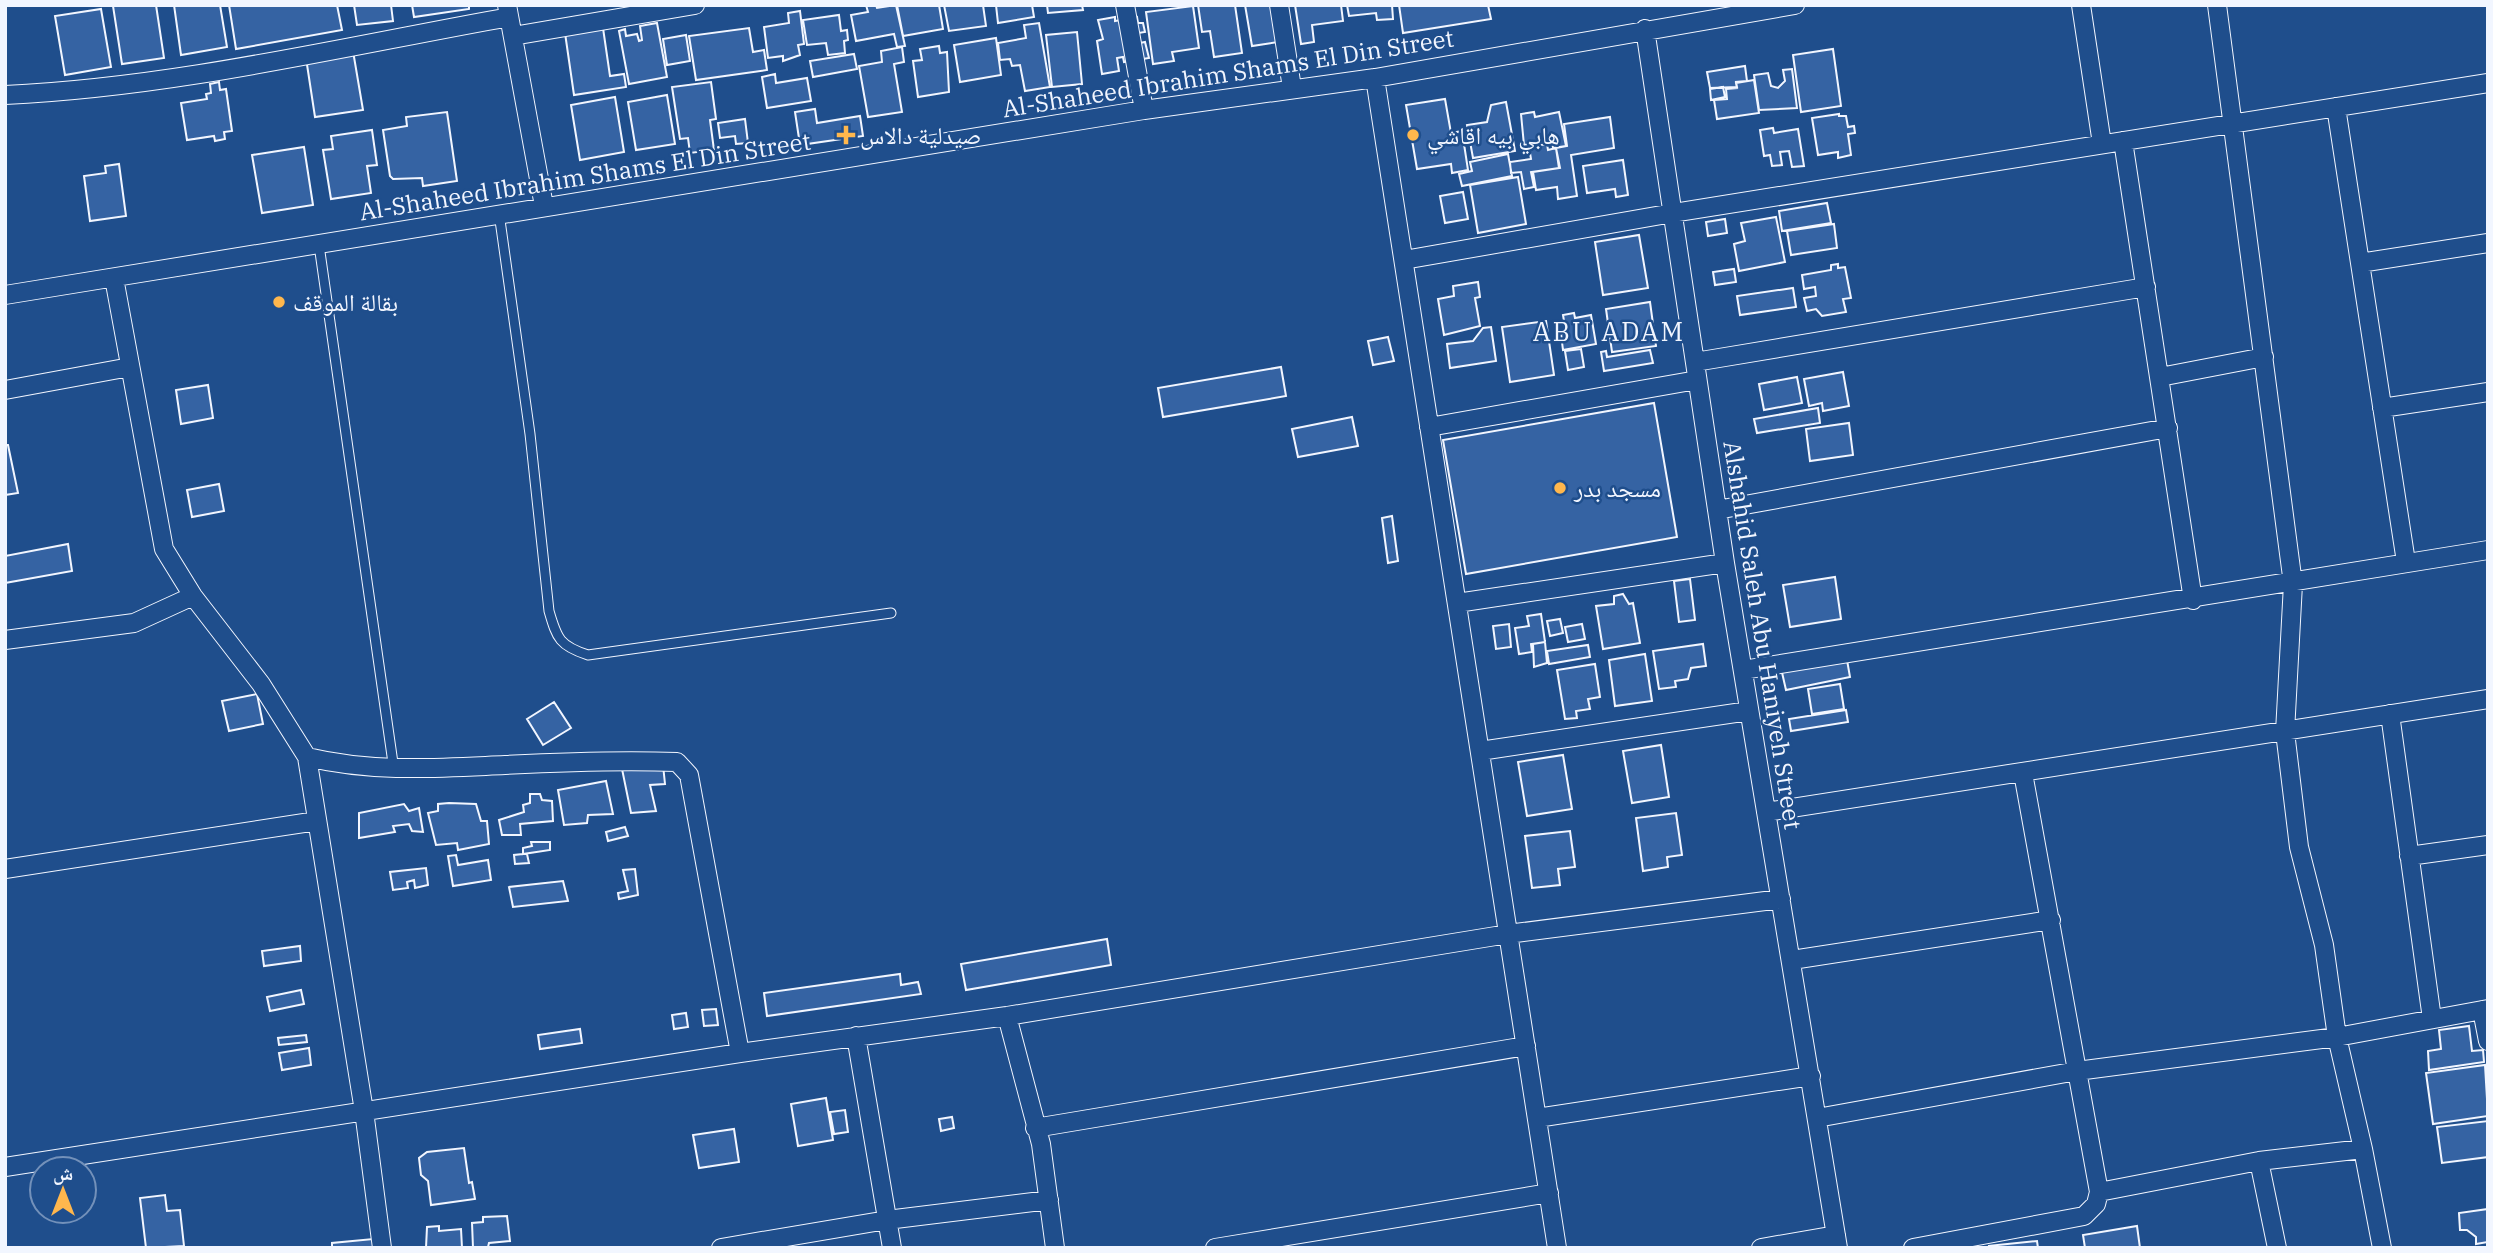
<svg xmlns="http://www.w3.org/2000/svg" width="2493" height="1253" font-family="'IBM Plex Serif','Noto Naskh Arabic',serif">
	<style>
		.building { fill: #3563a3; stroke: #f2f6ff; stroke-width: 2 }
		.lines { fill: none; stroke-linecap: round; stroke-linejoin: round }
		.lane-casing { stroke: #f2f6ff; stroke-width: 11 }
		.street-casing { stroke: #f2f6ff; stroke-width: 20 }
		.lane { stroke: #1f4e8c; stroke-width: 9 }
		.street { stroke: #1f4e8c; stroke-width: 18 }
		.poi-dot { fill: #ffb74d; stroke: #1f4e8c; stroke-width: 2.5 }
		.labels { text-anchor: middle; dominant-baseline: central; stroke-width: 5; stroke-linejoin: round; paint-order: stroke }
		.street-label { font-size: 24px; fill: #f2f6ff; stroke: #1f4e8c }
		.poi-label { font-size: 24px; fill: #f2f6ff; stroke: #1f4e8c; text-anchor: start }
		.neighbourhood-label { font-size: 26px; letter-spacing: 2px; fill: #f2f6ff; stroke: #1f4e8c }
	</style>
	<rect width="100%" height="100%" fill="#1f4e8c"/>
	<!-- building -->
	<path class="building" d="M156 5 164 58 122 64 113 6Z
		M174 5H220L227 47 181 55Z
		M229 5H337L342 30 236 49Z
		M354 5H391L393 21 357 25Z
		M412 5H469V9L414 17Z
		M866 5H876L877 8 896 5 905 46 897 47 894 34 856 41 851 15 868 12Z
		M897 5H939L943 29 903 36Z
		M944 5H983L986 26 949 31Z
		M996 5H1032L1034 17 998 23Z
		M1047 5H1082L1083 10 1048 13Z
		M1198 5H1235L1242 53 1214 57 1210 31 1202 32Z
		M1245 5H1286L1291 40 1252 46Z
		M1295 5H1341L1343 21 1312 25 1314 42 1301 44Z
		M1347 5H1392L1393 19 1377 20 1376 13 1349 16Z
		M1399 5H1488L1491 19 1403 33Z
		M1193 6 1199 48 1172 52 1174 61 1153 64 1146 12Z
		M101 9 111 67 65 75 55 16Z
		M800 11 804 44 798 45 800 55 783 61V56L768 58 764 27 789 23 788 13Z
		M839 15 841 31 847 30 848 40 844 41 845 53 828 55 826 43 807 45 803 20Z
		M1115 17V21L1137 17 1138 23H1143L1145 32 1138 33 1140 43 1145 42 1149 58 1124 62 1123 57 1117 58 1119 71 1102 74 1097 41 1103 39 1098 20Z
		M657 23 667 77 629 84 619 31 625 29 626 36 637 34 639 41 642 40 640 26Z
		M1039 23 1050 87 1025 91 1020 65 1012 66 1010 59 1000 60 998 43 1026 38 1024 25Z
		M603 28 610 76 624 74 626 87 574 95 565 33Z
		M749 28 753 52 764 50 767 70 696 80 689 36Z
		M1077 32 1082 84 1052 87 1046 35Z
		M686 35 690 61 667 65 663 39Z
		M996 38 1001 75 960 82 954 45Z
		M939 46 940 53 947 52 949 92 918 97 913 61 922 60 920 49Z
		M902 47 904 62 894 64 902 112 868 117 859 66 882 62 881 51Z
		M1833 49 1841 106 1801 112 1793 55Z
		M353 51 363 110 315 117 306 58Z
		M854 54 857 69 813 77 810 61Z
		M1745 66 1747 81 1736 82 1737 87 1710 88 1707 72Z
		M1792 69 1797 108 1759 110 1754 75 1768 73 1771 86 1778 88 1785 81 1783 70Z
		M775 74 776 83 807 78 811 101 767 108 762 77Z
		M1754 80 1759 113 1717 119 1714 100 1727 99 1726 89 1737 88 1736 83Z
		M219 82 220 90 226 89 232 131 224 132 225 139 215 141 214 136 187 140 181 103 207 99 206 94 211 93 210 84Z
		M711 82 716 119 710 120 714 150 690 153 688 138 680 139 672 87Z
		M1723 87 1725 97 1711 100 1710 89Z
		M667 95 675 144 636 150 628 102Z
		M615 97 624 152 580 160 571 105Z
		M1445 99 1451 133 1462 131 1468 170 1452 173 1451 164 1417 169 1406 105Z
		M1506 102 1515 151 1473 158 1467 125 1487 122 1491 105Z
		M815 109 817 123 860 116 863 136 800 145 795 112Z
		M447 112 457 181 423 186 422 178 393 179 390 176 383 130 407 126 406 117Z
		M1534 112 1535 117 1559 112 1566 146 1553 148 1552 140 1524 145 1521 114Z
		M1839 114V116H1846L1848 127 1854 126 1855 133 1848 134 1851 155 1838 158V152L1818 155 1812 118Z
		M1610 117 1614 148 1571 155 1577 196 1558 199 1557 187 1536 190 1533 172 1560 168 1556 148 1567 146 1564 124Z
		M745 119 748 143 736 144 735 136 720 138 718 123Z
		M1773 128 1774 133 1798 129 1804 166 1792 167 1789 151 1780 152 1782 165 1772 166 1770 155 1764 156 1760 130Z
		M372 130 377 165 367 166 371 193 331 199 323 150 333 149 331 136Z
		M1547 144 1548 150 1556 148 1559 168 1531 172 1534 187 1524 189 1521 172 1511 173 1510 162 1531 159 1529 147Z
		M304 147 313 205 262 213 252 155Z
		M1508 154 1512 176 1462 186 1459 174 1472 171 1470 162Z
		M1623 160 1628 195 1616 197 1615 189 1587 193 1583 166Z
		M119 164 126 216 90 221 84 176 106 173 105 166Z
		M1518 177 1526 224 1478 233 1470 185Z
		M1463 192 1468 219 1445 223 1440 196Z
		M1827 203 1831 223 1782 231 1779 211Z
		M1776 217 1785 262 1739 271 1734 244 1745 241 1741 223Z
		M1725 219 1727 233 1708 236 1706 222Z
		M1834 224 1837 248 1791 255 1787 231Z
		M1639 235 1648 288 1603 295 1595 242Z
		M1838 264V268L1845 267 1851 298 1843 299 1846 312 1822 316 1816 309 1807 311 1804 298 1816 296 1815 287 1804 289 1802 275 1831 270V265Z
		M1734 269 1736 282 1715 285 1713 272Z
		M1478 282 1480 297 1475 298 1480 326 1444 335 1438 299 1454 296 1453 286Z
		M1793 288 1796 307 1740 315 1737 296Z
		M1650 302 1656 346 1612 352 1606 309Z
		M1574 313 1575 318 1591 315 1596 344 1563 350 1561 334 1566 333 1563 315Z
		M1546 321 1554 375 1510 382 1502 327Z
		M1491 327 1496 361 1450 368 1447 344 1473 341 1483 328Z
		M1388 337 1394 361 1373 365 1368 341Z
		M1581 349 1584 367 1568 370 1565 351Z
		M1650 350 1653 363 1604 371 1601 352 1606 351 1607 357Z
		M1281 367 1286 396 1163 417 1158 388Z
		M1843 372 1849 406 1823 411 1822 403 1809 406 1804 379Z
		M1797 377 1802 403 1764 410 1759 384Z
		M208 385 213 418 181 424 176 390Z
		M1654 403 1677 537 1466 574 1443 440Z
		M1818 408 1820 423 1757 433 1754 419Z
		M1352 417 1358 446 1298 457 1292 429Z
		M1849 423 1853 455 1810 461 1806 429Z
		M5 445H8L18 493 5 495Z
		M219 484 224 511 192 517 187 490Z
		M1392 516 1398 561 1388 563 1382 518Z
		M68 544 72 571 5 583V556Z
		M1835 577 1841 619 1790 627 1783 585Z
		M1690 579 1695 620 1679 622 1674 581Z
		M1623 594 1629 604 1633 603 1640 643 1603 649 1596 606 1614 604V596Z
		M1541 614 1545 642 1531 644 1532 652 1519 654 1515 628 1529 626 1527 616Z
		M1560 619 1563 633 1550 636 1547 621Z
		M1509 624 1511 647 1496 649 1493 626Z
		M1582 624 1585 639 1568 642 1565 627Z
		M1545 642 1547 663 1534 667 1533 644Z
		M1703 644 1706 666 1691 668 1688 679 1675 681 1676 687 1659 689 1653 651Z
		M1588 645 1590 657 1549 664 1547 651Z
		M1645 654 1652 701 1615 706 1609 660Z
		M1847 660 1850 677 1786 690 1781 668Z
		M1595 664 1600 697 1588 699 1590 709 1576 711 1577 718 1565 719 1557 670Z
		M1840 684 1844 709 1812 714 1808 689Z
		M257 694 263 724 229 731 222 701Z
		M554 702 571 728 543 745 527 719Z
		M1846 710 1848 722 1791 731 1789 719Z
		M1661 745 1669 797 1632 803 1623 751Z
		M1563 755 1572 809 1527 816 1518 762Z
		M663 765 665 784 650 785 656 811 631 813 622 769Z
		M606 781 613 814 588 815 587 823 564 825 558 790Z
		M530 794H540L542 800 552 801 553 821 520 824 521 835H502L499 820 524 812 523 805 530 803Z
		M449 803 476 804 481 821H487L489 844 458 850 457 843 436 845 428 813 438 811V804Z
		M404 804 409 811 419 808 423 832 412 831 409 824 393 826 395 832 359 838V813Z
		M1676 813 1682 855 1667 857 1668 867 1643 871 1636 818Z
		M625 827 628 836 608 841 606 832Z
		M1570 831 1575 867 1558 869 1560 885 1532 888 1525 836Z
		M531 842H550V850L523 854V848L532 846Z
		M523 854H527L529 863 515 864 514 855Z
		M456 855 458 865 488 860 491 880 453 886 448 856Z
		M426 868 428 885 415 888 414 880 407 882 408 888 393 890 390 872Z
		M635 869 638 895 619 899 618 893 628 891 623 870Z
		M563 881 568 901 513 907 509 887Z
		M1107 939 1111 965 966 990 961 964Z
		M300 946 301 961 264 966 262 951Z
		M900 974 901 985 918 982 921 994 767 1016 764 993Z
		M301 990 304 1004 270 1011 267 997Z
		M716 1009 718 1025 704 1026 702 1010Z
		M686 1013 688 1027 674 1029 672 1015Z
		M2469 1026 2472 1051 2483 1050 2484 1062 2429 1070 2428 1051 2441 1049 2439 1030Z
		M580 1029 582 1043 540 1049 538 1035Z
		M306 1035 307 1042 279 1045 278 1038Z
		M309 1048 311 1065 282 1070 279 1053Z
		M2485 1065 2488 1116 2433 1124 2426 1073Z
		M826 1098 833 1140 798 1146 791 1104Z
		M845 1110 848 1132 834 1134 830 1112Z
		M952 1117 954 1128 941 1131 939 1119Z
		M2488 1121V1157L2442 1163 2437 1127Z
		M734 1129 739 1162 699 1168 693 1135Z
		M464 1148 469 1183 472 1182 475 1199 431 1205 428 1181 421 1175 419 1158 427 1152Z
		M165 1195 167 1211 180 1210 184 1246 146 1248 140 1198Z
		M2488 1209V1242L2476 1244V1237L2467 1230H2460L2459 1213Z
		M507 1216 510 1241 489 1243 488 1247 473 1248 472 1223 483 1222V1217Z
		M439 1226V1231L461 1229 462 1248H426L427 1227Z
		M2137 1226 2140 1248H2085L2083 1235Z
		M373 1239 374 1248H332V1243Z
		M2037 1241 2038 1248 1988 1246Z"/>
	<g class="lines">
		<!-- lane casing -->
		<g class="lane-casing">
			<path id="lane" d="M499 213 530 434 549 611C557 639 560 646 588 655L891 613
				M319 245 394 770"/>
		</g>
		<!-- street casing -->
		<g class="street-casing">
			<path id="street" d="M507 5 544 206
				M1125 5 1144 110
				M1279 5 1292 88
				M2081 5 2102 144
				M2217 5 2293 584 2285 732 2299 847 2324 945 2337 1037 2363 1149 2382 1248
				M1645 29 1725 563 1838 1248
				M513 36 695 5
				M1375 78 1557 1248
				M5 95C175 87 342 47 509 17
				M2336 107 2406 562
				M2123 141 2193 600
				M1404 260 1673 213 2488 83
				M2360 263 2488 243
				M114 278 164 549 193 596 261 684 307 757 364 1111 382 1248
				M5 295 1144 110 1375 78 1795 5
				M1695 362 2146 287
				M2160 377 2264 357
				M5 390 130 367
				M2382 408 2488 392
				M1429 427 1697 380
				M1717 510 2168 428
				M1457 603 1725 563
				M5 640 134 623 193 596
				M1743 670 2488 550
				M2390 714 2432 1019
				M1480 751 1749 711
				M307 757C374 773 437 768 505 765 562 762 620 760 677 762L689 775 740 1053
				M1766 812 2488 699
				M2409 856 2488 845
				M5 869 317 821
				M1792 960 2051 920
				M2482 1010 2488 1041
				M1007 1016 1041 1144 1055 1248
				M856 1036 892 1248
				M1537 1118 1811 1076
				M1817 1118 2077 1071 2337 1037 2488 1009
				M1035 1128 1526 1046
				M2259 1161 2277 1248
				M5 1167 740 1053 1007 1016 1508 934 1781 899
				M2099 1192 2259 1161 2363 1149
				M721 1248 887 1220 1049 1200
				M1215 1248 1549 1193
				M1761 1248 1836 1235
				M1913 1248 2084 1216 2096 1204 2099 1192 2023 773"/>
		</g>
		<!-- lane -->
		<use href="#lane" class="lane"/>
		<!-- street -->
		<use href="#street" class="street"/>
	</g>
	<!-- markers -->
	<g class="poi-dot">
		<path d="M842.5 124.5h7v7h7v7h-7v7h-7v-7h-7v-7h7z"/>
		<circle cx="1413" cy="135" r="7"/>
		<circle cx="279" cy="302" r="7"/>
		<circle cx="1560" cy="488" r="7"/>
	</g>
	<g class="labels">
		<!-- street labels -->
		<g class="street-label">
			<text transform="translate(1228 73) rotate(-9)">Al-Shaheed Ibrahim Shams El Din Street</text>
			<text transform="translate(585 176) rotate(-9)">Al-Shaheed Ibrahim Shams El Din Street</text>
			<text transform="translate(1763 635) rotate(81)">Alshahid Saleh Abu Haniyeh Street</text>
		</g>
		<!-- poi labels -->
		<g class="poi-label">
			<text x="860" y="135">صيدلية دالاس</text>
			<text x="1427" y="135">هابي بيه اقاشي</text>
			<text x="293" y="302">بقالة الموقف</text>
			<text x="1574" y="488">مسجد بدر</text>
		</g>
		<!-- neighbourhood labels -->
		<g class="neighbourhood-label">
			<text x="1609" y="331">ABU ADAM</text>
		</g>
	</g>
	<!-- border -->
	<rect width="2493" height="1253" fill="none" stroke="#f2f6ff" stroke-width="14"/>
	<!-- north arrow -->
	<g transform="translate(63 1190)"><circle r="33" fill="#1f4e8c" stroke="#7391ba" stroke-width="2"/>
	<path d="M0-5L12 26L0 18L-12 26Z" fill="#ffb74d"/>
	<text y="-10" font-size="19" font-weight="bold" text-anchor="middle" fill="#f2f6ff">ش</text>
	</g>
</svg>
